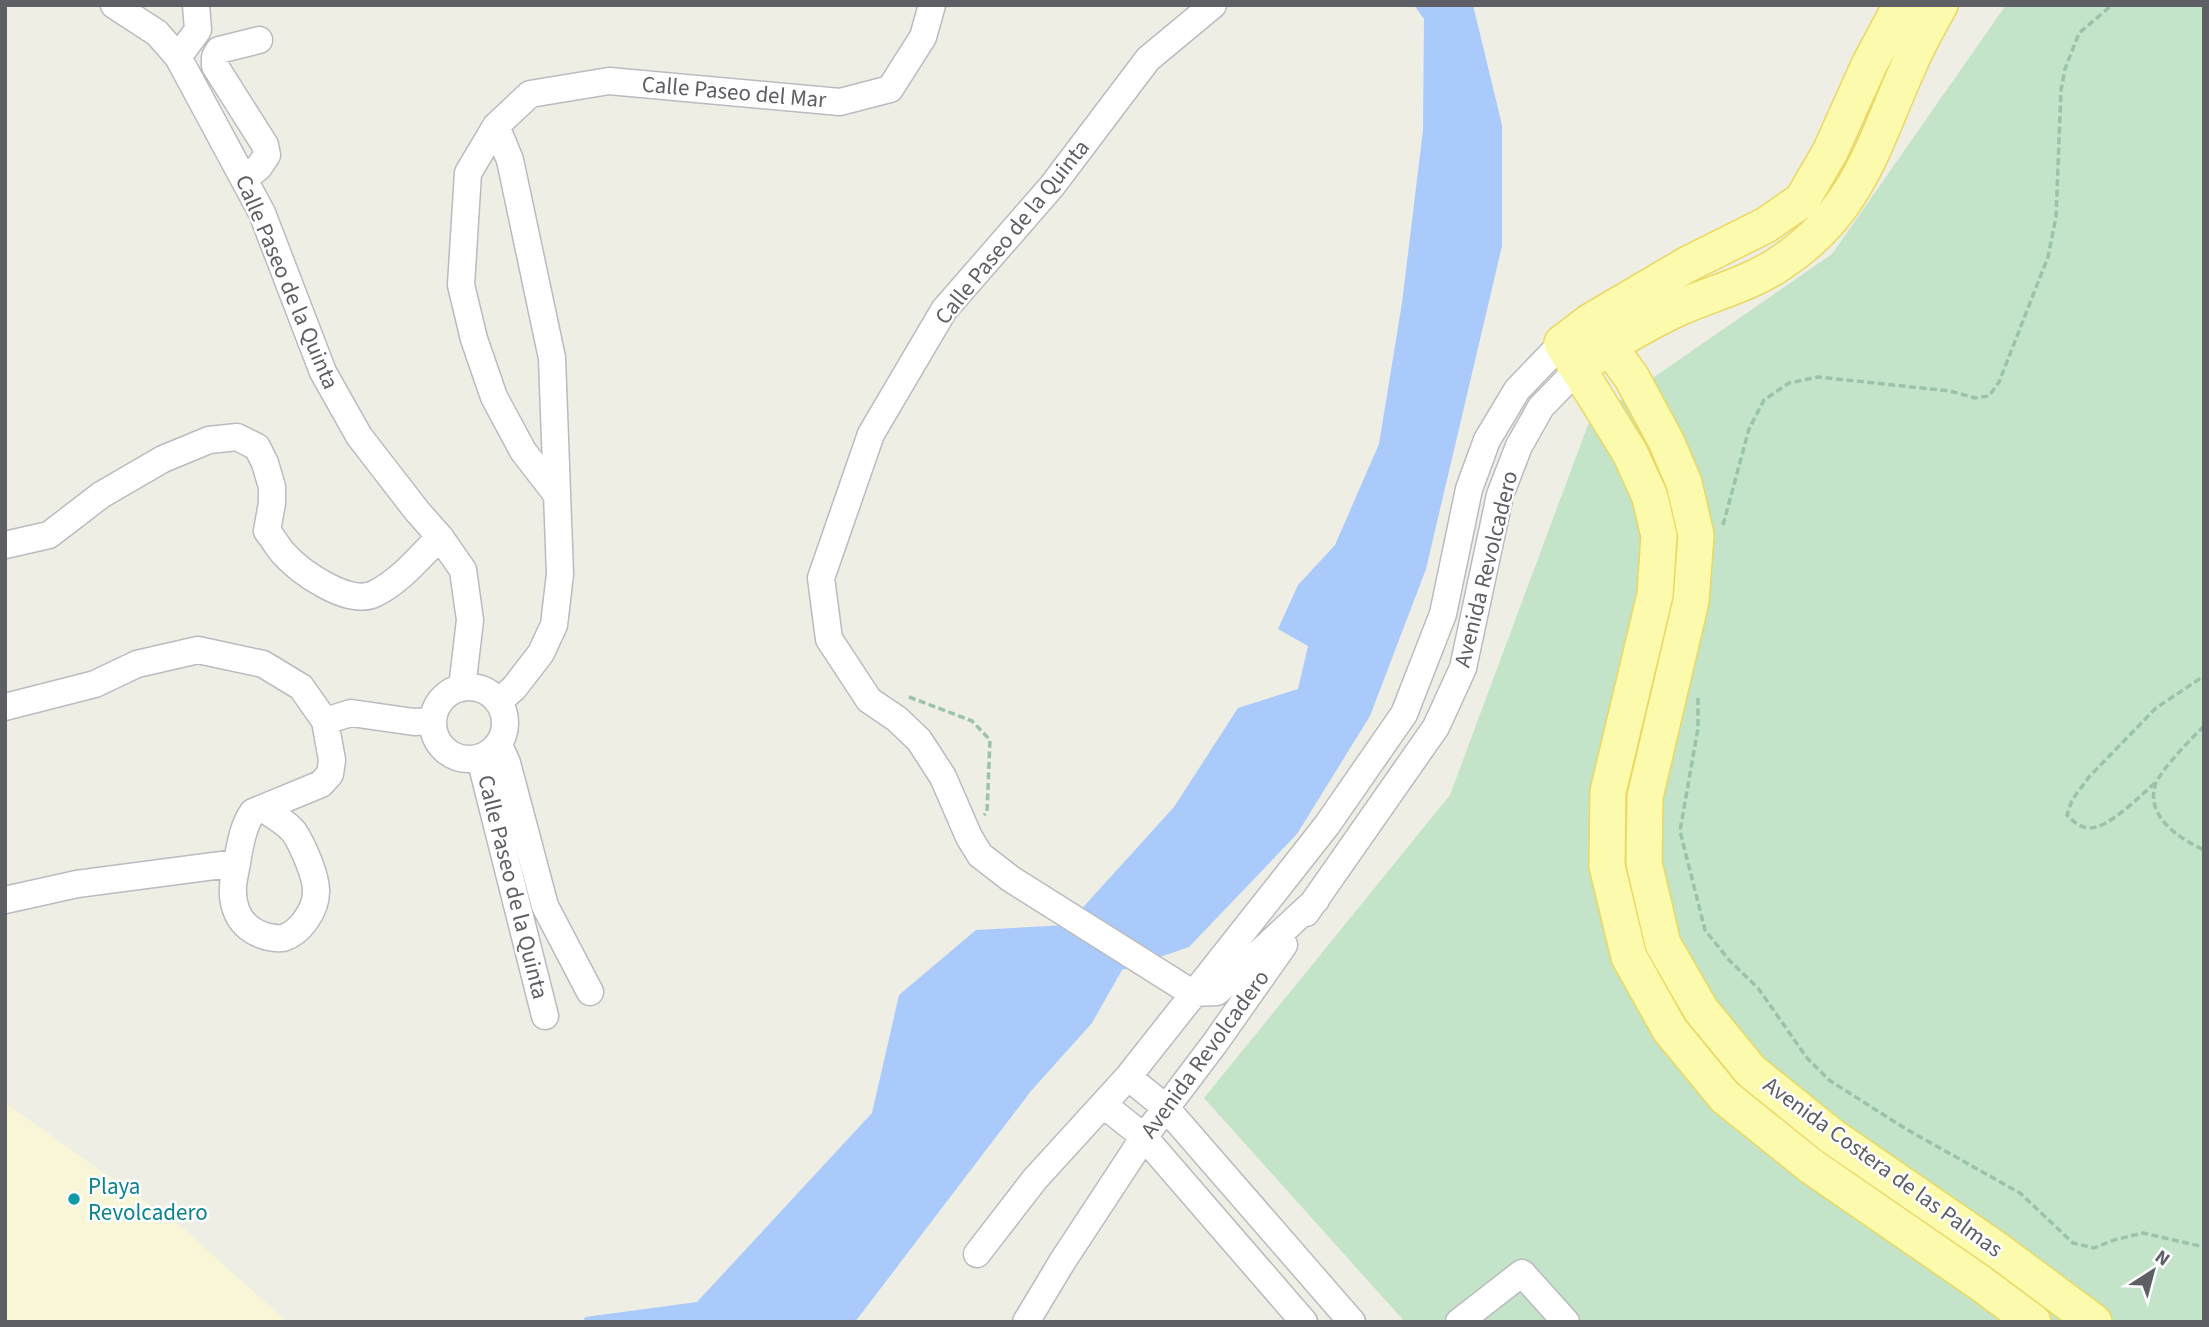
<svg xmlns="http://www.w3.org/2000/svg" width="2209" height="1327" font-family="'Source Sans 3',sans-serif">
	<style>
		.green { fill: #c3e4c8 }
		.sand { fill: #f8f6d6 }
		.water { fill: #a9cafa }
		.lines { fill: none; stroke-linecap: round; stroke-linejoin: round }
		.minor-casing { stroke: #babbc0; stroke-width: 29 }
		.major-casing { stroke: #ead862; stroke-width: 38 }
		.path { stroke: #9bc3ac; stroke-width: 3.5; stroke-dasharray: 7 3.5; stroke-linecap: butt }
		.minor { stroke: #fff; stroke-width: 26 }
		.major { stroke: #fbfaad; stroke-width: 35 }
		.culture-dot { fill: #0f9aa8; stroke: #fff; stroke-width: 2.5 }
		.labels { text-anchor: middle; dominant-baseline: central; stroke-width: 5; stroke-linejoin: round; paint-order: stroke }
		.street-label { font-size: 23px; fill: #5d5f64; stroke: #fff }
		.culture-label { font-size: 23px; fill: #0d838f; stroke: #fff; text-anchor: start }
	</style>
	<rect width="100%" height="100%" fill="#eeeee5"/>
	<!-- green -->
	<path class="green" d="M2006 5H2204V1322H1405L1204 1098 1450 795 1589 422 1832 254Z"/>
	<!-- sand -->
	<path class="sand" d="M5 1103 185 1230 287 1322H5Z"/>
	<!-- water -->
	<path class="water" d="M1414 5H1473L1502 125V246L1426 569 1370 716 1297 834 1189 947 1122 970 1092 1023 1031 1091 855 1322H583L585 1317 697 1302 872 1113 899 995 976 930 1067 925 1174 807 1238 708 1298 689 1308 646 1278 629 1298 585 1335 545 1379 444 1402 303 1423 130 1424 19Z"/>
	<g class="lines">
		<!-- minor casing -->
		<g class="minor-casing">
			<path id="minor" d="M114 5 157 33 178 57 262 213 323 372 359 436 417 511 440 537 463 570 470 620 462 688
				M1213 5 1148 59 1052 186 944 310 871 434 821 578 829 639 869 700 897 719 919 740 943 777 969 837 980 855 1011 879 1192 993 1217 992 1316 900
				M178 57 198 30 196 5
				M496 126 510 160 552 358 560 574 554 625 541 653 514 688 498 702
				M244 179 259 167 267 155 265 145 215 66V57L219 50 259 40
				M557 495 523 451 494 397 474 339 461 285 468 173 496 126 530 94 609 81 840 102 890 89 923 37 932 5
				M5 545 49 535 101 495 163 459 209 440 237 437 257 447 265 463 272 487V503L267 531C273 538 277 546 283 553 300 572 348 606 374 594 400 582 420 556 440 537
				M433 723a36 36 0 1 1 72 0a36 36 0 1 1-72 0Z
				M5 707 95 684 137 664 198 650 263 664 301 687 325 721 332 760 330 774 321 784 253 812C241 828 239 854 235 873 229 899 235 925 262 935 267 937 277 939 283 938 300 933 316 910 316 892 317 877 302 844 294 832 287 823 274 816 264 809
				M325 721 351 713 414 722 433 721
				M499 745 507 763 545 906 590 992
				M480 758 545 1016
				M5 900 77 884 237 863
				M1306 913 1436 727 1463 668 1500 495 1519 446 1541 407 1579 368
				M1128 1077 1166 1108 1352 1322
				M1104 1105 1144 1137 1304 1322
				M977 1254 1035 1179 1128 1077 1283 881 1327 825 1404 714 1443 614 1469 489 1487 440 1517 390 1562 343
				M1026 1322 1062 1262 1144 1137 1215 1043 1284 945
				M1459 1322 1522 1273 1566 1322"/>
		</g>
		<!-- major casing -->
		<g class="major-casing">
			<path id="major" d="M1901 5 1869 65 1830 152 1802 200 1766 225 1688 264 1591 321 1562 343 1630 453 1650 497 1659 536 1655 595 1608 792 1607 866 1629 957 1670 1030 1725 1097 1811 1166 1979 1282 2033 1322
				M1591 321 1632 378 1666 441 1684 483 1696 535 1691 601 1645 797 1644 863 1663 944 1701 1010 1751 1071 1833 1137 2000 1252 2094 1322
				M1593 358C1620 338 1651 321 1681 307 1713 293 1749 284 1779 264 1865 208 1876 132 1917 48 1924 33 1932 19 1940 5"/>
		</g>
		<!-- path -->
		<path class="path" d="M1723 525 1749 429 1764 400 1789 383 1818 377 1950 391 1975 398 1989 396 1999 382 2048 257 2056 217 2061 90 2065 69 2079 33 2112 5
			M909 697 972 721 990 740 987 812 984 815
			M1698 698V728L1680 831 1705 930 1729 960 1758 988 1807 1058 1829 1080 1906 1129 2020 1193 2073 1243 2094 1248 2114 1240 2143 1233 2204 1247
			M2204 726C2193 737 2158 772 2155 786 2146 817 2180 839 2204 850
			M2155 783C2141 795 2109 828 2090 828 2080 828 2074 822 2067 815L2072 800 2089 777 2120 745 2156 708 2204 676"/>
		<!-- minor -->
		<use href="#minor" class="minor"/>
		<!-- major -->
		<use href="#major" class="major"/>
	</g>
	<!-- markers -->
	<circle class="culture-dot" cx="74" cy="1199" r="7"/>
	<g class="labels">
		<!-- street labels -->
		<g class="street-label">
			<text transform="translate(734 92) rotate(5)">Calle Paseo del Mar</text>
			<text transform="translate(1012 232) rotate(-51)">Calle Paseo de la Quinta</text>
			<text transform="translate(287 282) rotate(67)">Calle Paseo de la Quinta</text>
			<text transform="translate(1486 569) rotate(-76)">Avenida Revolcadero</text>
			<text transform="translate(513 887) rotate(76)">Calle Paseo de la Quinta</text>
			<text transform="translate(1205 1054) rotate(-54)">Avenida Revolcadero</text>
			<text transform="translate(1883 1167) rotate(36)">Avenida Costera de las Palmas</text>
		</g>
		<!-- culture labels -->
		<g class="culture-label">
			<text x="88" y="1186">Playa<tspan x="88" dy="26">Revolcadero</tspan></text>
		</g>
	</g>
	<!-- border -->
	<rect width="2209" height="1327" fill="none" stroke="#5d5f64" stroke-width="14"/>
	<!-- north arrow -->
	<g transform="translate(2153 1271) rotate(36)" stroke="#ffffff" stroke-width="5" paint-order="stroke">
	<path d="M0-5L12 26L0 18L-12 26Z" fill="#5d5f64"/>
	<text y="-10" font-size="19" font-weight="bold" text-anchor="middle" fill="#5d5f64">N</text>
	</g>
</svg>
